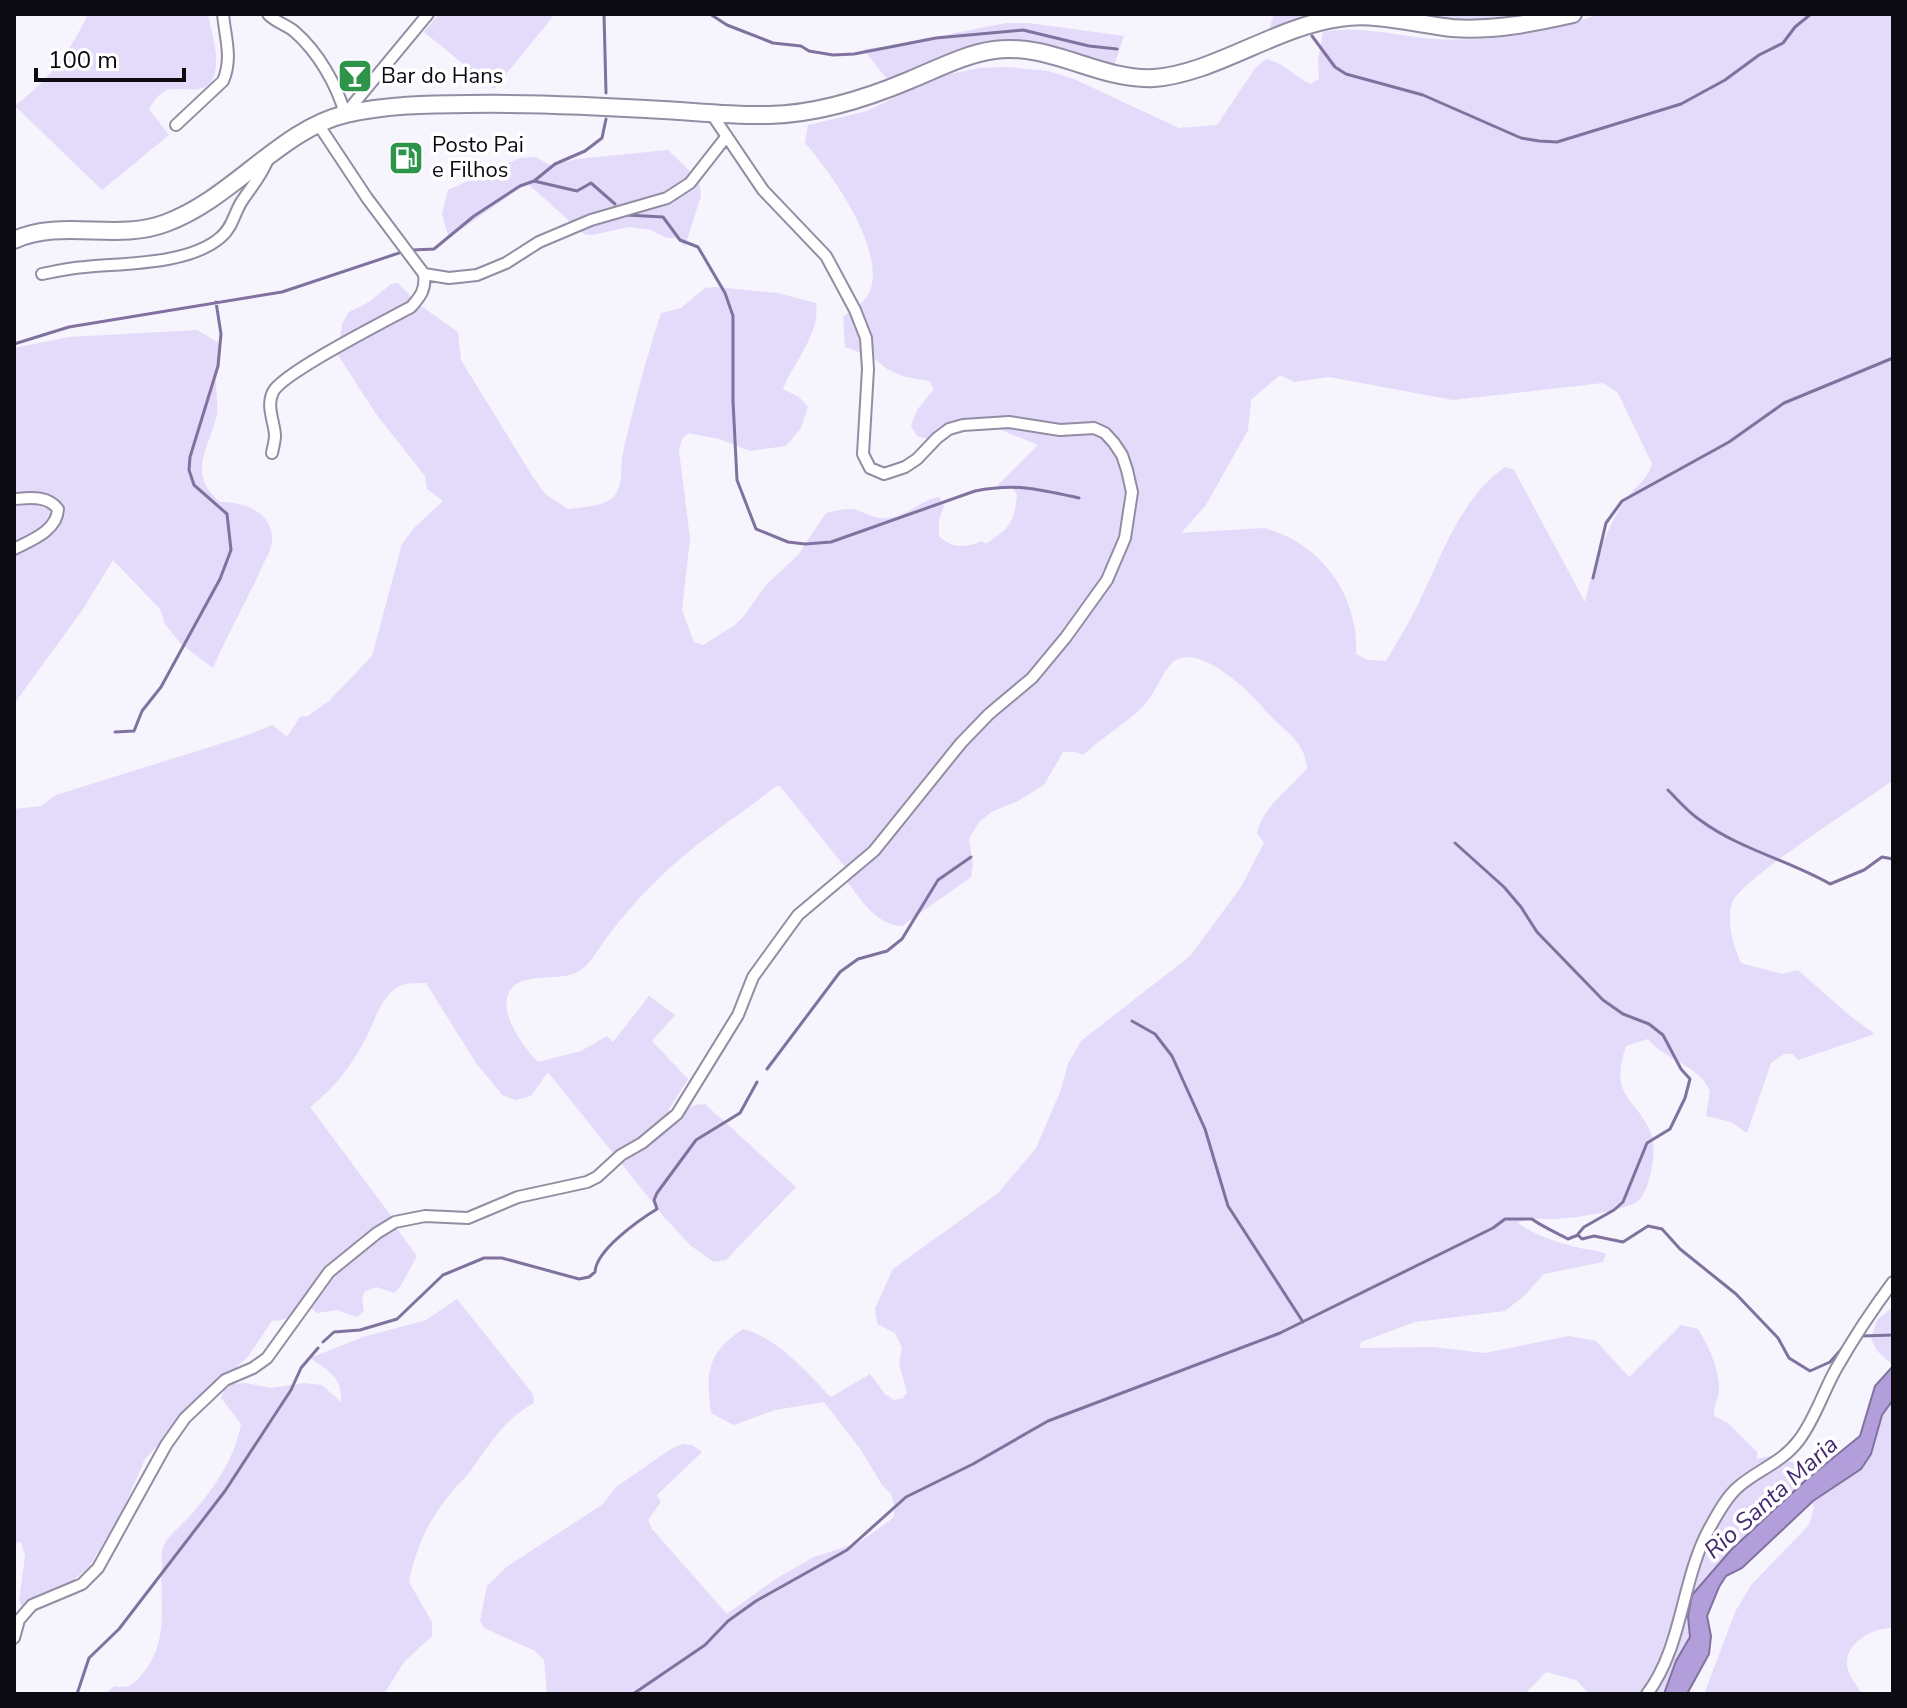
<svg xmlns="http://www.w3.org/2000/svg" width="1907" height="1708" font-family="'Nunito Sans',sans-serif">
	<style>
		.green { fill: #e4dbfb; fill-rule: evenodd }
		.water { fill: #b19eda; stroke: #80729e; stroke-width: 2 }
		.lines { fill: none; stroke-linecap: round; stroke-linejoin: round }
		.stream { stroke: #80729e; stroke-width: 3 }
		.street-casing { stroke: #938da3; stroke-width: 14 }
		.primary-casing { stroke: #938da3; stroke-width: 20 }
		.street { stroke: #fff; stroke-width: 10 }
		.primary { stroke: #fff; stroke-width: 16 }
		.labels { text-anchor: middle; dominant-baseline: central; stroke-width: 7; stroke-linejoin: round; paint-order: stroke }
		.poi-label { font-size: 22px; fill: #0d0b12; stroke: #fff; text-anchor: start }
		.water-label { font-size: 24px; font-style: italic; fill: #45286f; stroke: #fff }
	</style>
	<rect width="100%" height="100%" fill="#f6f4fd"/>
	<!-- green -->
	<path class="green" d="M88 14H208C211 30 217 48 216 65 214 101 184 85 167 90 159 93 153 102 149 109L169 135 102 190 15 106C52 76 67 57 88 14Z
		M439 14H555L494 89 424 32Z
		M1274 14H1551L1506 23 1397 19 1268 32Z
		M1599 14H1893V780C1866 801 1739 880 1732 903 1726 921 1733 945 1741 963L1782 974 1798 970 1849 1015 1875 1034 1798 1060 1793 1054H1784L1771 1063 1747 1133 1731 1122 1706 1116 1710 1091C1698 1064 1666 1061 1648 1039L1626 1046C1608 1101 1638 1097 1652 1136 1657 1152 1650 1190 1638 1201 1629 1210 1570 1219 1554 1219 1539 1220 1533 1216 1518 1223 1536 1236 1558 1243 1580 1248 1589 1250 1597 1250 1606 1254L1603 1262 1544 1274 1524 1296 1505 1311 1415 1322 1361 1342 1360 1348 1433 1347 1485 1353 1569 1336 1596 1341 1629 1377 1681 1325 1698 1329C1709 1347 1719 1368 1719 1390 1719 1399 1713 1406 1714 1416L1728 1423 1757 1452V1459L1785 1453 1784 1461 1824 1467 1807 1479 1731 1550 1695 1591 1690 1599 1688 1616 1690 1637 1676 1661 1664 1694H1589L1576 1680 1546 1672 1525 1694H547L544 1660 535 1651 484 1628 480 1621 487 1586 505 1568 603 1504 616 1487 671 1449 683 1444 692 1445 702 1452 657 1495 661 1502 648 1520 652 1529 727 1614 777 1578 814 1557 860 1542 893 1518 895 1508 891 1494 882 1485 861 1450 824 1402 775 1410 734 1425 711 1413C706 1373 706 1354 743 1329 778 1338 806 1372 831 1397L870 1374 885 1394 894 1400 903 1398 907 1392 899 1364 902 1348 895 1333 877 1324 875 1308 893 1269 998 1193 1036 1148 1060 1092 1068 1064 1081 1041 1190 956 1241 887 1264 843 1257 833C1265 803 1289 791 1307 768 1305 740 1282 730 1265 710 1249 691 1199 642 1173 662 1162 672 1156 692 1146 703 1128 723 1103 736 1083 755L1075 752H1063L1044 785 1018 801 993 811 979 822 969 839 973 865 971 877 902 926C875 926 856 893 841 873L845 867 780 786H776C737 818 691 845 656 881 639 898 622 917 608 936 599 947 593 960 582 969 561 986 516 966 507 998 502 1017 525 1049 538 1062L581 1051 607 1036 613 1042 649 996 675 1015 652 1041 688 1079 668 1111 674 1115 694 1105 705 1104 796 1187 726 1260 714 1262 691 1246 665 1218 548 1072 531 1096 515 1100 502 1095 476 1063 426 983C415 983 404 982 395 989 380 1000 374 1022 366 1038 352 1065 334 1089 310 1107L392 1217 398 1230 417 1256 400 1287 394 1293 376 1287 364 1292 362 1299 364 1311 357 1317 337 1310 317 1313 311 1308C294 1309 291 1321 272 1321L247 1358 238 1365 227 1384 246 1383 271 1388 304 1383 322 1385 341 1402C342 1377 329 1371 310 1358L363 1337 426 1320 457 1299 533 1394 534 1403C502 1421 492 1442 471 1470 464 1480 454 1488 447 1498 427 1523 415 1551 409 1582L432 1622V1636L404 1662 384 1694H105L114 1686C130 1689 134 1684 144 1672 170 1639 159 1604 162 1566 162 1561 161 1553 163 1548 167 1536 183 1524 191 1515 213 1490 235 1458 241 1424L221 1398 226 1385 169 1433 145 1459 122 1512 89 1567 29 1617 19 1601 25 1556 21 1542 14 1544V809L41 806 56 795 242 737 273 725 287 737 300 717 308 716 329 701 372 656 402 544 414 528 443 501 427 489 425 476 376 414 338 355 342 324 349 312 369 302 391 284 398 283 417 303 458 332 461 360 531 474 545 494 568 509C582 507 606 507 615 495 624 482 620 466 623 452 634 405 646 359 661 313L681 308 705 288 716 287 778 293 816 303C821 333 794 361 783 389L799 397 808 407 801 428 786 446 750 451 719 439 688 433 682 439 679 450 690 539 682 610 694 642 703 645 735 625 744 616 766 585 798 555 826 513C836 511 848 507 857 510 868 514 875 519 887 518 907 517 920 500 939 497L944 506 939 520V536C952 549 965 548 982 541L986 544C1009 528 1015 523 1017 494L1012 488 997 486 1038 445 986 424 955 429 931 440 917 436 911 426 917 410 934 389 929 381 905 377 887 369 872 357 845 347 843 317C852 309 865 303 870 291 886 249 831 173 805 143L808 125 867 111 922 84 950 74 979 68 1007 67 1048 71 1074 79 1179 128 1217 125 1256 67 1266 59C1287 64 1292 76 1311 84L1319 79 1318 59 1323 32C1364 25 1394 36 1434 39 1491 42 1545 34 1599 14ZM1280 375 1294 382 1329 377 1453 400 1603 383 1618 393 1652 464C1647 482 1632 488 1623 503 1604 533 1593 568 1585 602L1514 470 1505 467C1456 501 1438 568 1411 618 1403 633 1394 647 1386 661L1368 660 1356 654C1359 595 1321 543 1264 528L1181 533 1206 505 1248 430 1251 400Z
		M1006 23H1029L1124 36 1111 75 1008 52 890 83 863 49 919 43 940 36Z
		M668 150 699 180 701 196 685 246 676 238H667L651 230 629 227 592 235 584 234 527 183 449 238 442 214 448 190 520 158 536 157 550 165 577 159Z
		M197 330 221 344C219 357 216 370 216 382 216 393 218 404 217 414 210 448 185 473 220 502 244 502 274 512 272 542 271 550 266 558 263 565 247 600 228 633 213 668L180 643 165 624 160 609 113 560 83 609 14 704V348L69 337Z
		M1893 1307V1365L1877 1351 1871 1339 1877 1320Z
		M1893 1400V1628C1873 1627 1845 1643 1847 1665 1848 1675 1857 1685 1862 1694H1704L1736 1610 1752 1584 1809 1525 1814 1507 1812 1503 1861 1469 1882 1415Z"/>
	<!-- water -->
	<path class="water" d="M1893 1366V1400L1882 1415 1871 1454 1861 1469 1813 1501 1742 1568 1726 1576 1719 1587 1707 1616 1711 1636 1709 1654 1687 1694H1664L1676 1661 1690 1637 1688 1616 1692 1595 1731 1550 1807 1479 1860 1436 1875 1386Z"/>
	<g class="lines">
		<!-- stream -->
		<path class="stream" d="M604 14 606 93
			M710 14 727 25 773 43 801 46 809 51 833 55 854 54 936 38 1023 30 1089 46 1117 49
			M1312 36 1335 67 1346 74 1423 95 1521 138 1539 141 1557 142 1681 104 1725 80 1759 55 1783 43 1795 27 1811 14
			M534 181 577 191 591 183 615 204
			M626 215 663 217 680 240 698 247 725 293 733 316V401L737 480 756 529 788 542 805 544 831 542 975 491C1016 483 1039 489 1079 498
			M412 250 434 249 474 216 520 186 534 181 555 164 585 151 602 138 606 119
			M14 344 69 327 282 292 402 252
			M1593 578 1606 523 1622 501 1729 442 1784 403 1893 358
			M115 732 134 731 142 711 161 687 220 579 231 550 227 514 194 485 189 470 190 457 218 366 221 334 216 302
			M1668 790C1678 800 1688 812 1700 820 1739 849 1788 860 1830 884L1864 870 1882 857 1893 859
			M1455 843 1504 887 1521 907 1537 932 1603 1000 1623 1014 1649 1024 1663 1035 1681 1069 1690 1079 1685 1098 1670 1129 1647 1143 1623 1202 1614 1210 1584 1227 1578 1234
			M1132 1021 1155 1034 1172 1056 1205 1129 1228 1206 1303 1322
			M767 1069 840 972 858 959 887 951 902 939 938 880 971 857
			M1861 1336 1893 1335
			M323 1342 334 1332 360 1330 397 1319 443 1275 484 1258H502L579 1279 589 1277 595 1272C596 1250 639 1220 657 1209L654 1200 657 1193 696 1140 740 1113 757 1082
			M77 1694 89 1658 119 1629 225 1491 291 1390 301 1368 318 1348
			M633 1694 705 1645 728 1621 756 1601 847 1550 906 1497 973 1464 1048 1421 1280 1333 1493 1228 1505 1219H1532C1541 1226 1557 1233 1568 1239L1578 1235 1582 1239 1594 1236 1623 1242 1648 1226 1662 1229 1680 1249 1736 1294 1778 1338 1789 1358 1810 1371 1830 1362 1845 1345"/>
		<!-- street casing -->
		<g class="street-casing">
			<path id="street" d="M268 14C276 23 286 24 295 32 318 52 337 85 345 114
				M346 113 428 14
				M176 125 223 81C233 58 225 37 223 14
				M42 274C56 271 70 268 85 267 124 263 189 265 221 237 233 227 234 213 242 201 252 186 262 175 268 159
				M424 274 449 278 477 275 506 263 539 242 591 220 667 198 690 183 726 137
				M272 453C273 448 275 441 275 435 274 421 266 406 273 392 282 373 387 320 411 307 421 296 426 289 424 274L367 198 318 124
				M14 499C30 498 47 495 58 509 57 531 31 540 14 549
				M14 1638 19 1620 32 1605 82 1584 98 1568 166 1445 185 1418 225 1380 253 1368 267 1358 329 1272 377 1233 395 1222 425 1216 468 1218 518 1197 587 1182 597 1177 621 1155 642 1143 677 1114 738 1015 753 977 798 915 874 851 961 743 989 714 1032 678 1066 637 1107 580 1125 538 1132 492 1127 470 1122 455 1114 443 1105 433 1094 428 1060 430 1009 422 963 425 949 429 937 438 917 459 905 467 884 474 870 468 863 454 868 369 866 338 855 310 826 256 763 190 711 113
				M1647 1694C1683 1646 1681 1581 1709 1529 1717 1515 1725 1499 1737 1488 1757 1470 1782 1463 1799 1440 1815 1419 1823 1392 1836 1369 1853 1339 1872 1310 1893 1282"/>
		</g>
		<!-- primary casing -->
		<g class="primary-casing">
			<path id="primary" d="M14 240C62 218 117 242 166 223 232 199 281 129 346 114 386 105 428 104 468 104 533 103 598 106 663 110 698 112 734 116 769 115 818 114 865 99 910 80 937 69 965 54 994 50 1051 42 1099 81 1154 78 1213 74 1275 27 1339 18 1376 12 1415 24 1452 28 1494 31 1533 23 1573 14"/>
		</g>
		<!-- street -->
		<use href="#street" class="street"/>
		<!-- primary -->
		<use href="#primary" class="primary"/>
	</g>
	<!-- icons -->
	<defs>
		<g id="bar-square" transform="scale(1.8)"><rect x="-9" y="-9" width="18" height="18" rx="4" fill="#2d944a" stroke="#fff"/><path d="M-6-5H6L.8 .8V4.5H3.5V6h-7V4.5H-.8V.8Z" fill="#fff"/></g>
		<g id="fuel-square" transform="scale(1.8)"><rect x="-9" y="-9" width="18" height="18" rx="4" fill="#2d944a" stroke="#fff"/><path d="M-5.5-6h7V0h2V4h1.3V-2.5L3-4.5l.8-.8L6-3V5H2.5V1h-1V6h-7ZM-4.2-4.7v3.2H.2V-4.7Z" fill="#fff"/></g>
	</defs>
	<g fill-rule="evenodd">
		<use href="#bar-square" x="355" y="76"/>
		<use href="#fuel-square" x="406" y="158"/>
	</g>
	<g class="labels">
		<!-- poi labels -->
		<g class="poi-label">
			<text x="381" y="76">Bar do Hans</text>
			<text x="432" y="145">Posto Pai<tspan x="432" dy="25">e Filhos</tspan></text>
		</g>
		<!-- water labels -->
		<g class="water-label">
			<text transform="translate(1771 1497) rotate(-42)">Rio Santa Maria</text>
		</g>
	</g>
	<!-- border -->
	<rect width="1907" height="1708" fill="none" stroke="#0d0b12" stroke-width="32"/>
	<!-- scale -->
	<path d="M36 68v12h148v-12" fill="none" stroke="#0d0b12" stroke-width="4"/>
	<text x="48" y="68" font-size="24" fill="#0d0b12" stroke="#ffffff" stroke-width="6" paint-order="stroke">100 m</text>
</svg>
